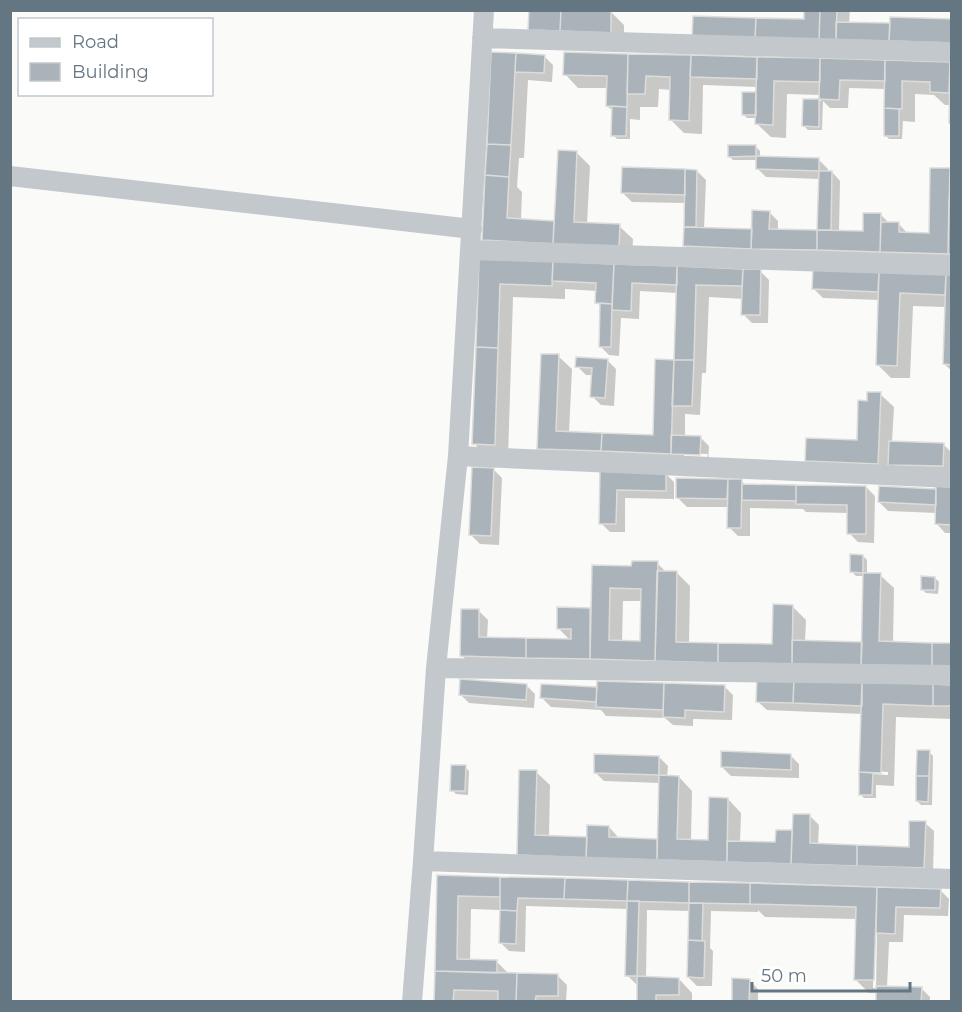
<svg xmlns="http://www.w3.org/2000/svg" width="962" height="1012" font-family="Montserrat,sans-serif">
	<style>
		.shadow { fill: #0003; fill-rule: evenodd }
		.building { fill: #aab3b9; stroke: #dcdcda; stroke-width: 1.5; fill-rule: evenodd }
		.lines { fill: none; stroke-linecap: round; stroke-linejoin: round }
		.minor { stroke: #c3c8cc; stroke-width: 20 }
	</style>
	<rect width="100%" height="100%" fill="#fafaf8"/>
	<!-- shadow -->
	<path class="shadow" d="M806 10H850L849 24 952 51 806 21Z
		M611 12 624 25V46L538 38Z
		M565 53 952 63V123L950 122V105H945L934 95 915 94V122L903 121 902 139H889L885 135 886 89 849 88 848 108H830L823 101 822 130H808L804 126V101H821V95L787 94 786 138 771 137 757 124V118H747L743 114 758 94V87L703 85 702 134 684 133 671 120 672 90 659 89 658 107H640V120L630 119V139H617L613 135V111L607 106 608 88H578L565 74Z
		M515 55 517 57 544 56 553 65 552 82 528 80 524 158H519L517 187 522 192 521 220 555 222 577 153 590 166 587 224 619 226 633 239 632 260 497 253 483 239Z
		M756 147 760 151V158L819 160 828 169 827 172H832L840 181 839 232 864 233 881 215 889 223H898L908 234H930L949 170 952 172V267L693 255 685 246 686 203 632 202 623 193 697 171 706 180 704 229 754 230 769 212 778 221V230L819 231 820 179 766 177 757 168V160H733L729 156Z
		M480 260 760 271 769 280 768 323H752L743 314 744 299 709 297 706 373H702L700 415 685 414V437H700L709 446 708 463 552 462 539 448 558 356 572 369 569 433 654 437 678 361V293L640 291 639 319 621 318 619 356 609 355 600 346 602 307 597 303V291L565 289V299L513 297 508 458 487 457 474 443ZM684 453 708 454 707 457 684 456Z
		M815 271 952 276V371L944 364 946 307 913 306 910 378H891L877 364 880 300 823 298 814 289Z
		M607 360 616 369 614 406 601 405 592 396 593 375H586L577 366Z
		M880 394 894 407 892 442 943 444 952 453 951 475 820 474 807 460 858 442 868 402Z
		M493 469 502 478 499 545 480 544 471 535Z
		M602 472 665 473 674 482V499L625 498V532H610L601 523Z
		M678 480 741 481 746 485 866 487 875 496 874 543 858 542 849 533V513L806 512 803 509 750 508V536H738L729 527V507H687L678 498Z
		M952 488V533H945L937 524V513L888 511 879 502Z
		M863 556 867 560V574L880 575 894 588 893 643 945 676 471 664 462 656 479 611 488 620 487 639 571 641 558 628 559 609 592 610 593 567 633 568 657 563 667 573H677L690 586 689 643 774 646 792 606 806 620 805 642 863 643 864 576H856L852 572ZM623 601H642L641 642H622Z
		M935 578 939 582 938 594 926 593 922 589Z
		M598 682 724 686 733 695 732 720 693 719V726L673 725 665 718 606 716 601 710 551 707 542 698 598 689Z
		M526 685 535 694 534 708 469 703 460 694Z
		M952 686V719L896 717 894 786 876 785V798H864L860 794 863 714 767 710 758 702ZM873 771 888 772V775L873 774Z
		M929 752 933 756 932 805H921L917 801Z
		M790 755 799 764V778L731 776 722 767Z
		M659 757 668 766 667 777H679L692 791 691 841 709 842 728 799 741 813 740 843 777 844V831L794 832 810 816 819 825 818 845 910 848 925 823 934 831 933 876 532 868 536 772 550 785 549 837 586 838 609 827 617 836V839L656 840 659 843 660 783 604 781 595 772Z
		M465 767 469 771 468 795 456 794 452 790Z
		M438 876 940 890 949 899 948 916 904 915 903 942H889L887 988H921L930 997V1002H879L877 1000V993H869L855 979 857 919 765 917 758 910V912L711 911 710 948 713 951 712 986H697L688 977 690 911 647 910 646 978 679 979 692 993V1002H638V984H636L627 975 628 909 526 906 525 952 509 951 500 942 501 910 471 909 470 961 497 962 509 974 558 976 567 985 566 1002H436ZM874 932H877L876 988H873Z
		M749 980 758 989V1002H733Z"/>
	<!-- building -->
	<path class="building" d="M529 10H561L560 31 528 30Z
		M561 10H611V33L560 31Z
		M804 10H820L819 40 755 38 756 18 804 19Z
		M820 10H837L836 40H819Z
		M693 16 756 18 755 38 692 36Z
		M890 17 952 19V43L889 41Z
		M836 22 890 23 889 41 836 40Z
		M491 52 516 53 511 145 487 144Z
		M564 52 628 54 627 107 606 106 607 76 563 75Z
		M516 53 545 55 544 73 515 72Z
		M628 54 691 55 689 121 669 120 670 77 646 76 645 94H627Z
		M691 55 757 57V79L690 77Z
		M757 57 820 58V82L774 81 773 125 755 124Z
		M820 58 885 60V81L840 80 839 100 819 99Z
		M885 60 950 62 949 93 930 92V82L902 81V109L884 108Z
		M950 82H952V123H949Z
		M742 92H756V115H742Z
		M803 99H819V127L802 126Z
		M612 106 627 107 626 136H611Z
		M884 108 899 109V136H884Z
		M487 144 511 145 509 177 485 175Z
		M728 145H756V156L728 157Z
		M558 150 577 151 574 222 620 224 619 247 553 244Z
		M756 156 819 158V171L756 169Z
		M622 167 685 169V195L621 193Z
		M930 168H950L948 254 880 252 881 222H899V232L929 233Z
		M685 169 697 170 696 227H684Z
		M819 171H832L831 230H817Z
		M485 175 509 177 507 218 554 221 553 244 482 240Z
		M949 199H952V254H948Z
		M752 210 770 211 769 229 817 230V250L751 249Z
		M863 213H881L880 252 817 250V230L863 231Z
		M684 227 752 229 751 249 683 246Z
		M479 259 553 261 552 286 500 284 498 348 476 347Z
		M553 261 614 264 612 304 595 303 596 283 552 281Z
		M614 264 677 266V285L632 283 631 311 612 310Z
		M677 266 743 269 742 286 696 285 694 360H674Z
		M743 269H761L760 315H741Z
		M813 269 879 272 878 292 812 289Z
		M879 272 946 274 945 295 900 293 897 366 876 365Z
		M946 274H952V365L943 364Z
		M600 303 612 304 611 347H599Z
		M476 347 498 348 495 445 472 444Z
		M541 354H559L556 431 602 433 601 451 537 449Z
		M576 357 608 359 605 398 590 397 592 368 575 367Z
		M655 359 674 360 671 454 601 451 602 433 653 435Z
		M674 360H694L692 406H672Z
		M867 392H881L878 464 805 461 806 438 857 440 858 400 867 401Z
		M671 435 701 436 700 455 671 454Z
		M889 441 944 443 943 466 888 465Z
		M472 467 494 468 491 536 469 535Z
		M600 470 666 472V491L617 490 616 524H599Z
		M676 478 728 479 727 499 676 498Z
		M728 479H742L741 528H727Z
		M742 484 796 485V501L742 500Z
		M796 485 866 486V534H847V505L796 504Z
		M879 486 936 489V505L878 502Z
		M936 486 952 487V525L935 524Z
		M850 554 863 555V573L850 572Z
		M632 561H658L655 661 590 659 592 565 631 566ZM610 588 641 589 640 641 609 640Z
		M657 571H677L676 642 718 643V663L655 661Z
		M863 573H881L879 641 932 643V668L861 666Z
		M921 576 935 577V590H921Z
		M773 604 793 605 792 664 718 663V643L772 644Z
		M557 607 590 608V659L526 658V638L571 639V629H557Z
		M461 609H479V637L526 638V658L460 656Z
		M792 640 862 642 861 666 792 664Z
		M932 643H952V668H932Z
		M757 678 794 679 793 703 756 702Z
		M460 679 527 684 526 700 459 695Z
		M794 679 862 682V706L793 703Z
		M597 681 664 683 663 710 596 707Z
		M862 682 933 684V706L883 704 881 773 859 772Z
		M664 683 725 685 724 712 685 710V718L663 717Z
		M541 684 597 687 596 702 540 698Z
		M933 684 952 685V706H933Z
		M917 750H930L929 776H916Z
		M721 751 791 754V770L721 767Z
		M594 754 659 756V775L594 773Z
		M451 765H466L465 791H450Z
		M519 770H537L535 835 587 837 586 858 517 855Z
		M859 772 873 773 872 795H859Z
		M659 775 679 776 677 839 708 840 709 797 728 798 727 862 657 860Z
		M916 776H929L928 802 916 801Z
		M793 814H810V843L857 845V866L791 864Z
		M909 821H926L924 868 857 866V845L909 847Z
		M587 825 609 826V837L657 839V860L586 858Z
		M776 830H792L791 864 727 862V841L775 842Z
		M437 875 500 877V897L458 896 457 959 497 960V973L435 971Z
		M500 877 565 878 564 899 518 898 517 911 500 910Z
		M565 878 628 880 627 901 564 899Z
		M628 880 689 882V903L627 901Z
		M689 882 750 883V904L689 903Z
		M750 883 877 887 874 980H854L856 907 750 904Z
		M877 887 941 889 940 908 896 907 895 934 876 933Z
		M627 901H639L637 976H625Z
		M689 903H703L702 941 688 940Z
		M500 910 517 911 516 944 499 943Z
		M688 940 705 941 704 978 687 977Z
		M435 971 517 973 516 1002H498V991L454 990 453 1002H434Z
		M517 973 558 974V996H536L535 1002H516Z
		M637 976 679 978V995H656V1002H637Z
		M732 978 750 979 749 1002H732Z
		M876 986 922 987 921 1002 876 1001Z"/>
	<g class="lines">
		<!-- minor -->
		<path class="minor" d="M482 38 952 52
			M10 176 472 229
			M470 250 952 266
			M458 456 952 478
			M436 668 952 675
			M423 861 952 879
			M412 1002 423 861 436 668 458 456 484 10"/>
	</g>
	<!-- border -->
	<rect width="962" height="1012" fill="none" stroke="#657683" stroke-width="24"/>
	<!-- legend -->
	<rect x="18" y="18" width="195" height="78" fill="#ffffff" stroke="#c1c8cd" stroke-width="1.5"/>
	<rect x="30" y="38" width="30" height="9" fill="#c3c8cc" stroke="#c1c8cd" stroke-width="1.5"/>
	<text x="72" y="48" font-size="18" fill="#657683">Road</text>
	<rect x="30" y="63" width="30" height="18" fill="#aab3b9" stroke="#c1c8cd" stroke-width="1.5"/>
	<text x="72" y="78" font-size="18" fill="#657683">Building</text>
	<!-- scale -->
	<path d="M752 982v9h158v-9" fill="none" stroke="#657683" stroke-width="3"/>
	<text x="761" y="982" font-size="18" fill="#657683" stroke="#ffffff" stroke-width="4.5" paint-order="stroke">50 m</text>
</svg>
